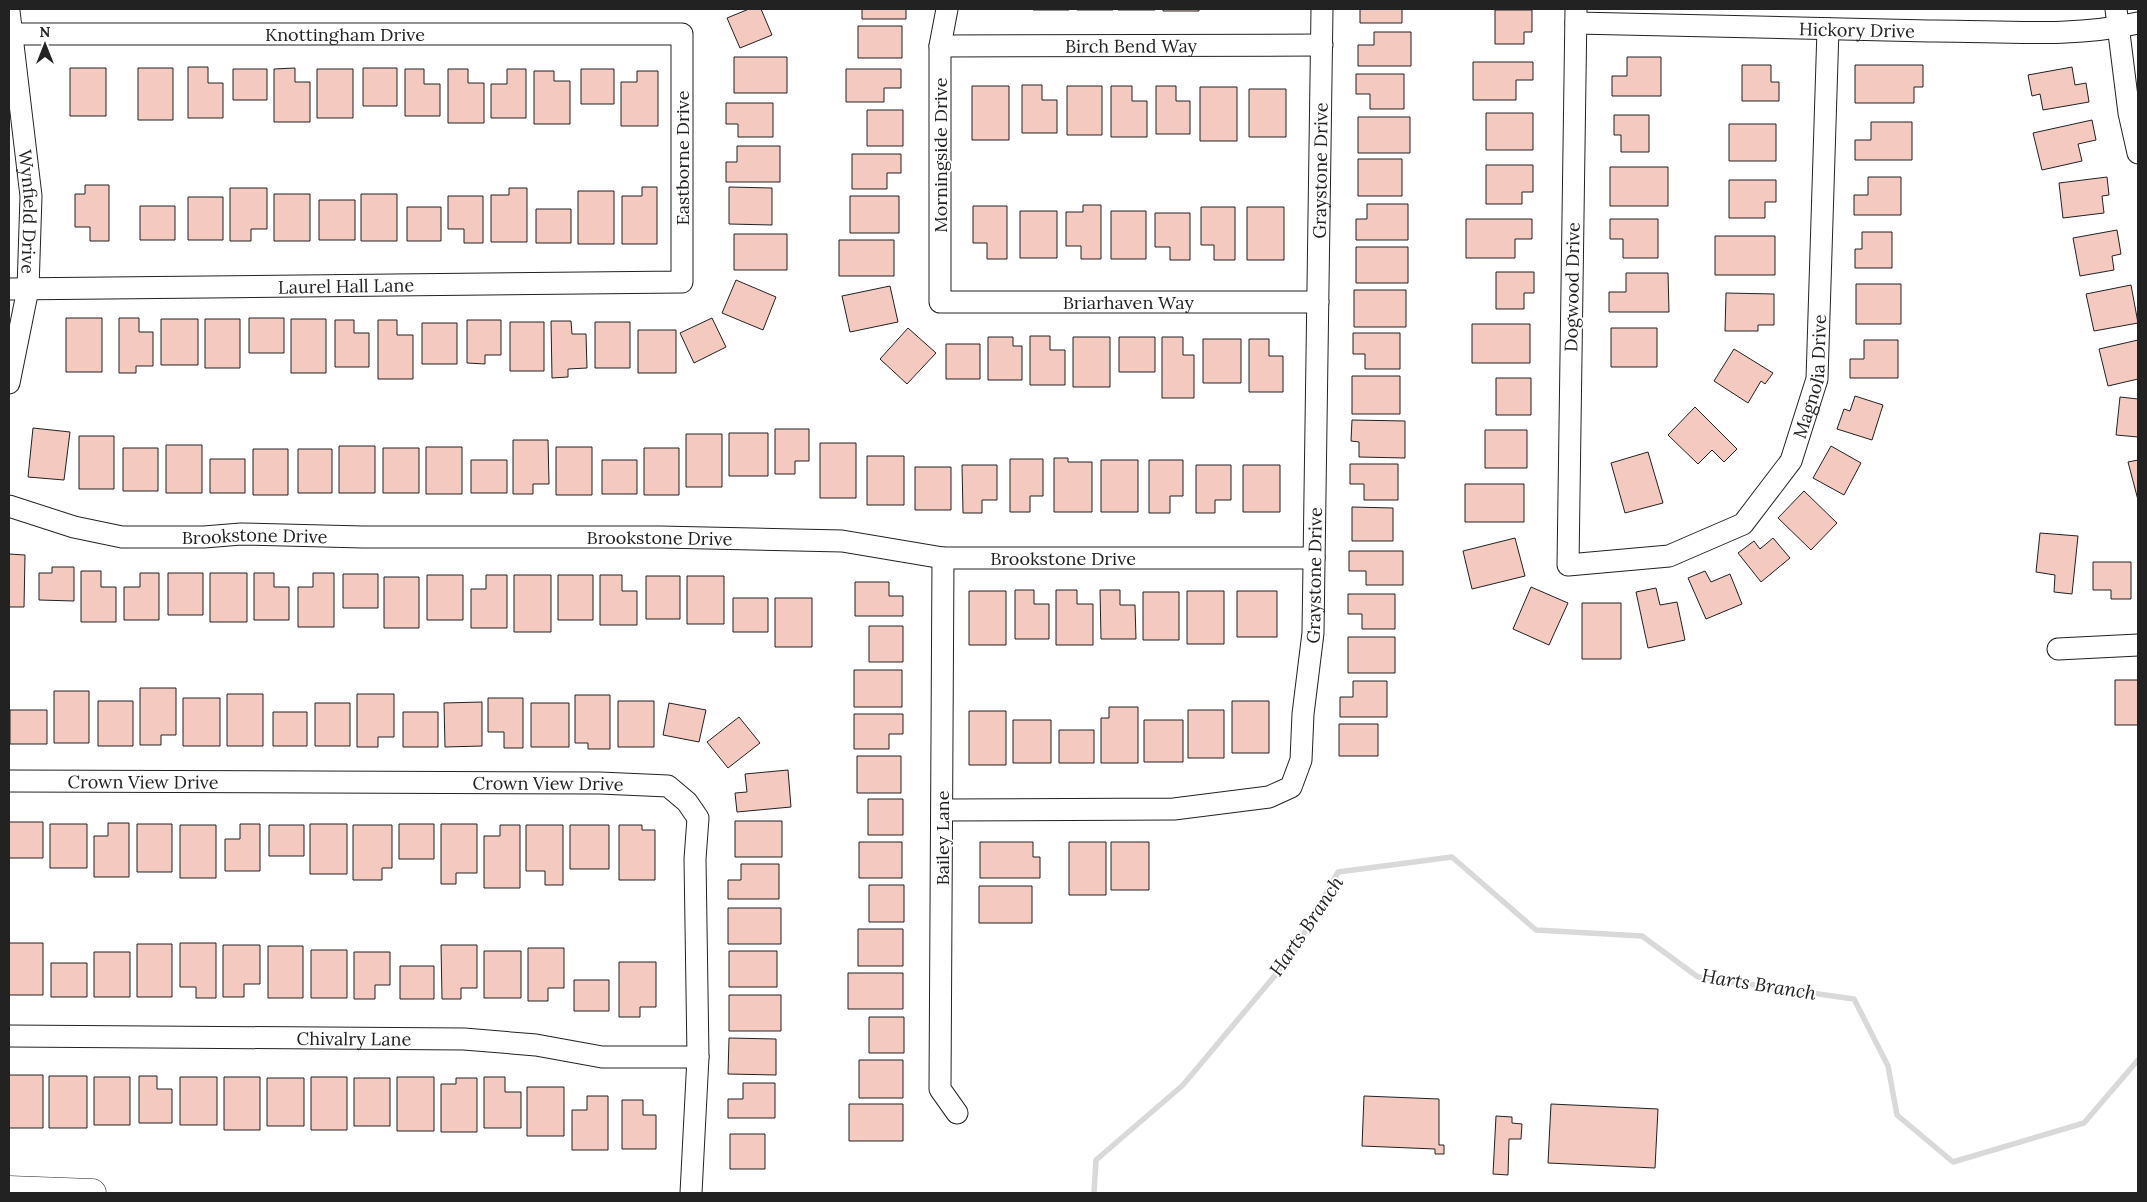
<svg xmlns="http://www.w3.org/2000/svg" width="2147" height="1202" font-family="Lora,serif">
	<style>
		.lines { fill: none; stroke-linecap: round; stroke-linejoin: round }
		.stream { stroke: #d9d9d9; stroke-width: 5.5 }
		.building { fill: #f3c9c0; stroke: #222 }
		.minor-casing { stroke: #222; stroke-width: 23 }
		.major-casing { stroke: #222; stroke-width: 29 }
		.minor { stroke: #fff; stroke-width: 21 }
		.major { stroke: #fff; stroke-width: 28 }
		.labels { text-anchor: middle; dominant-baseline: central; stroke-width: 4; stroke-linejoin: round; paint-order: stroke }
		.street-label { font-size: 18px; fill: #222; stroke: #fff }
		.water-label { font-size: 19px; font-style: italic; fill: #222; stroke: #fff }
	</style>
	<rect width="100%" height="100%" fill="#fff"/>
	<g class="lines">
		<!-- stream -->
		<path class="stream" d="M1094 1193 1096 1160 1183 1085 1293 954 1338 872 1452 857 1536 930 1642 936 1698 977 1854 999 1888 1066 1897 1115 1953 1162 2084 1123 2138 1060"/>
	</g>
	<!-- building -->
	<path class="building" d="M749 9H761L772 35 740 48 727 18Z
		M862 9H906V19H862Z
		M1033 9H1069V10H1033Z
		M1077 9H1113V10H1077Z
		M1118 9H1155V10H1118Z
		M1163 9H1199V11H1163Z
		M1360 9H1402V23H1360Z
		M1495 10H1532V32H1524V44H1495Z
		M858 26H902V58H858Z
		M1374 32H1411V66H1358V45H1374Z
		M734 57H787V93H734Z
		M1627 57H1661V96H1612V76H1627Z
		M1473 62H1533V80H1516V100H1473Z
		M1742 65H1771V82H1779V101H1742Z
		M1855 65H1923V87H1914V103H1855Z
		M188 67H208V83H223V118H188Z
		M2072 67 2075 85 2086 83 2089 102 2043 110 2040 94 2032 96 2028 75Z
		M70 68H106V116H70Z
		M138 68H173V120H138Z
		M295 68V82H310V122H274V69Z
		M363 68H397V106H363Z
		M233 69H267V100H233Z
		M317 69H353V118H317Z
		M405 69H424V84H440V116H405Z
		M448 69H468V83H484V123H448Z
		M507 69H526V118H491V84H507Z
		M581 69H614V104H581Z
		M846 69H901V88H884V102H846Z
		M534 71H554V81H570V124H534Z
		M637 71H658V126H621V82H637Z
		M1356 74H1404V109H1370V94H1356Z
		M1022 85H1042V100H1057V133H1022Z
		M972 86H1009V140H972Z
		M1067 86H1102V135H1067Z
		M1111 86H1132V101H1147V137H1111Z
		M1156 86H1176V101H1190V134H1156Z
		M1200 87H1237V141H1200Z
		M1249 89H1286V137H1249Z
		M726 103H773V137H738V124H726Z
		M867 110H903V146H867Z
		M1486 113H1533V150H1486Z
		M1614 115H1649V152H1621V135H1614Z
		M1358 117H1410V153H1358Z
		M2092 120 2096 140 2078 144 2082 161 2042 170 2033 133Z
		M1871 122H1912V160H1855V140H1871Z
		M1729 124H1776V161H1729Z
		M737 146H780V182H726V162H737Z
		M852 154H901V173H887V189H852Z
		M1358 159H1402V196H1358Z
		M1486 165H1533V192H1522V204H1486Z
		M1610 167H1668V206H1610Z
		M1868 177H1901V215H1854V195H1868Z
		M2107 177 2109 195 2102 196 2104 213 2063 218 2059 183Z
		M1729 180H1776V202H1765V218H1729Z
		M85 185H109V241H90V227H75V194H85Z
		M642 187H657V244H622V196H642Z
		M729 187 772 188V225L729 224Z
		M230 188H267V229H251V241H230Z
		M509 188H527V242H491V195H509Z
		M578 191H614V244H578Z
		M274 194H310V241H274Z
		M361 194H397V241H361Z
		M448 196H483V243H464V229H448Z
		M850 196H899V233H850Z
		M188 197H223V240H188Z
		M319 200H355V240H319Z
		M1367 204H1408V240H1356V219H1367Z
		M1083 205H1101V259H1081V246H1066V212H1083Z
		M140 206H175V240H140Z
		M973 206H1007V259H987V243H973Z
		M407 207H441V241H407Z
		M1201 207H1235V260H1214V245H1201Z
		M1247 207H1284V260H1247Z
		M536 209H571V243H536Z
		M1020 211H1057V258H1020Z
		M1111 211H1146V259H1111Z
		M1155 213H1190V260H1170V247H1155Z
		M1466 219H1532V239H1515V258H1466Z
		M1610 219H1658V258H1623V239H1610Z
		M2117 230 2121 254 2112 256 2114 270 2080 276 2073 238Z
		M1862 232H1892V268H1855V249H1862Z
		M734 234H787V270H734Z
		M1715 236H1775V275H1715Z
		M839 240H894V276H839Z
		M1356 247H1408V283H1356Z
		M1496 272H1534V293H1524V309H1496Z
		M1626 273H1668L1669 312H1609V292H1626Z
		M736 280 776 297 763 330 722 313Z
		M1856 284H1901V324H1856Z
		M2131 285 2138 323 2094 331 2086 294Z
		M890 286 898 322 850 332 842 296Z
		M1354 290H1406V327H1354Z
		M1726 293 1774 294V325H1758V331H1725Z
		M66 318H102V372H66Z
		M119 318H139V332H153V366H136V373H119Z
		M249 318H284V353H249Z
		M712 318 726 347 694 363 680 333Z
		M161 319H198V365H161Z
		M205 319H240V368H205Z
		M291 319H326V373H291Z
		M335 320H354V333H369V367H335Z
		M378 320H397V335H413V379H378Z
		M467 320H501V355H485V364L467 363Z
		M551 321H571L572 334H586L587 368 568 369V377L552 378Z
		M510 322H544V371H510Z
		M595 322H630V368H595Z
		M422 323H457V364H422Z
		M1472 324H1530V363H1472Z
		M908 328 936 353 907 384 880 359Z
		M1611 328H1657V367H1611Z
		M638 330H676V373H638Z
		M1353 333H1400V369H1365V354H1353Z
		M1030 336H1050V350H1065V385H1030Z
		M988 337H1013V346H1022V380H988Z
		M1073 337H1110V387H1073Z
		M1119 337H1155V372H1119Z
		M1162 337H1183V355H1194V398H1162Z
		M1203 339H1241V383H1203Z
		M1249 339H1269V356H1283V392H1249Z
		M1864 340H1898V378H1850V359H1864Z
		M2138 340V379L2108 386 2099 349Z
		M946 344H980V379H946Z
		M1734 349 1773 373 1765 384 1761 381 1748 403 1714 381Z
		M1352 376H1400V414H1352Z
		M1496 378H1531V415H1496Z
		M1855 396 1883 405 1872 440 1837 429 1844 409 1850 411Z
		M2120 397 2138 399V437L2116 435Z
		M1695 407 1737 449 1724 462 1712 450 1698 464 1668 435Z
		M1352 420 1405 421V458L1359 457V442L1351 441Z
		M33 428 70 432 64 480 28 477Z
		M775 429H809V461H795V474H775Z
		M1485 430H1527V468H1485Z
		M729 433H768V476H729Z
		M686 434H722V487H686Z
		M79 436H114V489H79Z
		M513 440H548L549 484H533V494H513Z
		M820 443H856V498H820Z
		M166 445H202V493H166Z
		M339 446H375V493H339Z
		M1831 446 1861 463 1844 495 1813 478Z
		M426 447H462V494H426Z
		M556 447H592V495H556Z
		M123 448H158V491H123Z
		M383 448H419V493H383Z
		M644 448H679V495H644Z
		M253 449H288V495H253Z
		M298 449H332V493H298Z
		M1648 452 1663 503 1625 513 1611 463Z
		M867 456H904V505H867Z
		M1054 458H1068V462H1092V512H1054Z
		M210 459H245V493H210Z
		M1010 459H1043V496H1030V512H1010Z
		M471 460H507V493H471Z
		M602 460H637V494H602Z
		M1101 460H1138V512H1101Z
		M1149 460H1183V496H1170V513H1149Z
		M2138 460V500L2128 462Z
		M1350 464H1398V500H1364V484H1350Z
		M962 465H997V500H982V513H963Z
		M1196 465H1231V500H1215V513H1196Z
		M1243 465H1280V512H1243Z
		M915 467H951V510H915Z
		M1465 484H1524V522H1465Z
		M1804 491 1837 523 1811 550 1778 518Z
		M1352 507 1393 508V541H1352Z
		M2040 533 2078 536 2072 594 2054 592 2055 575 2036 572Z
		M1515 538 1525 576 1472 589 1463 551Z
		M1773 538 1790 558 1761 582 1738 553 1754 541 1760 549Z
		M1349 551H1403V585H1366V571H1349Z
		M9 554 25 555 24 607H9Z
		M2093 562H2131V599H2111V590H2093Z
		M52 567H74V601L39 600V573H52Z
		M81 571H101V587H116V622H81Z
		M1705 571 1711 582 1730 574 1742 604 1706 619 1688 578Z
		M140 573H159V620H124V587H140Z
		M168 573H203V615H168Z
		M210 573H247V622H210Z
		M254 573H274V587H289V620H254Z
		M313 573H334V627H298V587H313Z
		M343 574H378V608H343Z
		M427 575H463V620H427Z
		M486 575H507V628H471V589H486Z
		M514 575H551V632H514Z
		M558 575H593V620H558Z
		M600 575H622V591H637V625H600Z
		M646 576H680V619H646Z
		M687 576H724V624H687Z
		M384 577H419V628H384Z
		M855 582H889V596H903V616H855Z
		M1531 587 1568 603 1549 645 1513 629Z
		M1656 588 1660 605 1677 602 1685 640 1648 648 1636 592Z
		M1015 590H1034V604H1049V639H1015Z
		M1056 590H1077V604H1093V645H1056Z
		M1100 590H1120V605H1135L1136 639H1101Z
		M969 591H1006V645H969Z
		M1187 591H1224V644H1187Z
		M1237 591H1277V637H1237Z
		M1143 592H1179V640H1143Z
		M1348 594H1395V629H1362V614H1348Z
		M733 598H768V632H733Z
		M775 598H812V647H775Z
		M1582 603H1621V659H1582Z
		M869 626H903V662H869Z
		M1348 637H1395V673H1348Z
		M854 670H902V707H854Z
		M2115 680H2138V725H2115Z
		M1353 681H1387V717H1340V697H1353Z
		M140 688H176V735H161V745H140Z
		M54 691H89V743H54Z
		M227 694H263V746H227Z
		M357 694H394V737H378V747H357Z
		M575 695H610V749H588V743H575Z
		M183 698H220V746H183Z
		M488 698H523V748H504V732H488Z
		M98 701H133V746H98Z
		M618 701H654V747H618Z
		M1232 701H1269V753H1232Z
		M482 702V746L445 747 444 703Z
		M315 703H350V746H315Z
		M531 703H569V747H531Z
		M669 703 706 710 699 742 663 735Z
		M1109 707H1138V763H1101V718H1109Z
		M10 710H47V744H10Z
		M1188 710H1224V758H1188Z
		M969 711H1006V765H969Z
		M273 712H307V746H273Z
		M403 712H438V747H403Z
		M854 714H903V734H889V749H854Z
		M739 717 760 743 728 768 707 742Z
		M1013 720H1051V763H1013Z
		M1144 720H1183V762H1144Z
		M1339 724H1378V756H1339Z
		M1059 730H1094V763H1059Z
		M857 756H901V793H857Z
		M788 770 791 807 737 812 735 793 747 792 745 774Z
		M868 799H903V835H868Z
		M735 821H782V857H735Z
		M9 822H43V858H9Z
		M108 823H129V877H94V836H108Z
		M50 824H87V868H50Z
		M137 824H172V872H137Z
		M240 824H260V871H225V839H240Z
		M310 824H347V874H310Z
		M399 824H434V859H399Z
		M441 824H477V873H456V884H441Z
		M180 825H216V878H180Z
		M269 825H304V856H269Z
		M353 825H392V868H382V880H353Z
		M500 825H520V888H484V836H500Z
		M526 825H563V885H545V871H526Z
		M570 825H609V869H570Z
		M619 825H642V830H655V880H619Z
		M859 842H902V878H859Z
		M980 842H1033V857H1040V878H980Z
		M1069 842H1106V895H1069Z
		M1111 842H1149V890H1111Z
		M741 864H779V899H728V880H741Z
		M869 885H904V922H869Z
		M979 886H1032V923H979Z
		M728 908H781V944H728Z
		M858 929H903V966H858Z
		M9 943H43V995H9Z
		M180 943H216V998H196V987H180Z
		M137 944H172V997H137Z
		M223 945H260V984H244V997H223Z
		M441 945H477V988H461V999H442Z
		M268 946H303V998H268Z
		M528 948H564V988H548V1001H528Z
		M311 950H347V998H311Z
		M484 951H521V998H484Z
		M729 951H777V987H729Z
		M94 952H130V997H94Z
		M354 952H390V985H375V999H354Z
		M619 962H656V1007H640V1017H619Z
		M51 963H87V997H51Z
		M400 966H434V999H400Z
		M848 973H903V1009H848Z
		M574 980H609V1011H574Z
		M729 995H781V1031H729Z
		M869 1017H904V1053H869Z
		M729 1038 776 1039V1075L728 1074Z
		M859 1060H903V1098H859Z
		M9 1075H43V1128H9Z
		M49 1076H87V1128H49Z
		M139 1076H157V1089H172V1123H139Z
		M94 1077H130V1125H94Z
		M180 1077H217V1125H180Z
		M224 1077H260V1130H224Z
		M311 1077H347V1130H311Z
		M397 1077H434V1131H397Z
		M484 1077H505V1092H521V1128H484Z
		M267 1078H304V1126H267Z
		M354 1078H390V1126H354Z
		M456 1078H477V1132H441V1084H456Z
		M743 1083H775V1118H728V1099H743Z
		M527 1087H564V1136H527Z
		M587 1096H608V1150H572V1110H587Z
		M1364 1096 1439 1099V1145H1444V1154H1435V1149L1362 1146Z
		M622 1100H643V1115H656V1149H622Z
		M849 1104H903V1141H849Z
		M1551 1104 1658 1109 1655 1168 1548 1163Z
		M1496 1116 1512 1117V1123L1522 1124 1521 1139H1509L1508 1175 1493 1174Z
		M730 1134H765V1169H730Z"/>
	<g class="lines">
		<!-- minor casing -->
		<g class="minor-casing">
			<g id="minor">
				<path id="s1" d="M947 9 940 46V302H1318"/>
				<path id="s2" d="M1576 9 1568 565 1669 556 1743 524 1791 461 1817 379 1828 29"/>
				<path d="M2116 9 2129 113 2138 153"/>
				<path id="s3" d="M9 11 31 196 28 289 9 383"/>
				<path id="s4" d="M1576 23C1695 26 1815 29 1935 31 2002 31 2072 38 2138 23"/>
				<path id="s5" d="M9 34H682V282L9 289"/>
				<path id="s6" d="M940 46 1322 45"/>
				<path id="s7" d="M9 506 74 527 122 537H204L241 534 363 537H660L842 541 943 558H1314"/>
				<path d="M943 558 940 1089 957 1113"/>
				<path d="M2058 649 2138 645"/>
				<path id="s8" d="M9 781 600 783 668 786 687 802 698 818 695 859 698 1057 691 1193"/>
				<path id="s9" d="M942 810 1174 809 1269 797 1291 787 1301 760 1303 714 1313 633 1322 9"/>
				<path id="s10" d="M9 1036 464 1039 536 1045 602 1057H698"/>
			</g>
		</g>
		<!-- major casing -->
		<g class="major-casing">
			<path id="major" d="M9 1190 92 1193"/>
		</g>
		<!-- minor -->
		<use href="#minor" class="minor"/>
		<!-- major -->
		<use href="#major" class="major"/>
	</g>
	<g class="labels">
		<!-- street labels -->
		<g class="street-label">
			<text stroke="none"><textPath href="#s4" startOffset="281">Hickory Drive</textPath></text>
			<text stroke="none"><textPath href="#s5" startOffset="336">Knottingham Drive</textPath></text>
			<text stroke="none"><textPath href="#s6" startOffset="191">Birch Bend Way</textPath></text>
			<text transform="translate(940 155) rotate(-90)">Morningside Drive</text>
			<text transform="translate(682 158) rotate(-90)">Eastborne Drive</text>
			<text stroke="none"><textPath href="#s9" startOffset="971">Graystone Drive</textPath></text>
			<text stroke="none"><textPath href="#s3" startOffset="202">Wynfield Drive</textPath></text>
			<text transform="translate(346 286) rotate(-1)">Laurel Hall Lane</text>
			<text transform="translate(1572 287) rotate(-89)">Dogwood Drive</text>
			<text stroke="none"><textPath href="#s1" startOffset="482">Briarhaven Way</textPath></text>
			<text stroke="none"><textPath href="#s2" startOffset="905">Magnolia Drive</textPath></text>
			<text stroke="none"><textPath href="#s7" startOffset="250">Brookstone Drive</textPath></text>
			<text stroke="none"><textPath href="#s7" startOffset="655">Brookstone Drive</textPath></text>
			<text stroke="none"><textPath href="#s7" startOffset="1060">Brookstone Drive</textPath></text>
			<text stroke="none"><textPath href="#s9" startOffset="566">Graystone Drive</textPath></text>
			<text stroke="none"><textPath href="#s8" startOffset="134">Crown View Drive</textPath></text>
			<text stroke="none"><textPath href="#s8" startOffset="539">Crown View Drive</textPath></text>
			<text transform="translate(942 838) rotate(-90)">Bailey Lane</text>
			<text stroke="none"><textPath href="#s10" startOffset="345">Chivalry Lane</textPath></text>
		</g>
		<!-- water labels -->
		<g class="water-label">
			<text transform="translate(1306 926) rotate(-56)">Harts Branch</text>
			<text transform="translate(1759 984) rotate(9)">Harts Branch</text>
		</g>
	</g>
	<!-- border -->
	<rect width="2147" height="1202" fill="none" stroke="#222222" stroke-width="20"/>
	<!-- north arrow -->
	<g transform="translate(45 45)" stroke="#ffffff" stroke-width="4" paint-order="stroke">
	<path d="M0-4L9 19L0 12L-9 19Z" fill="#222222"/>
	<text y="-8" font-size="14" font-weight="bold" text-anchor="middle" fill="#222222">N</text>
	</g>
</svg>
